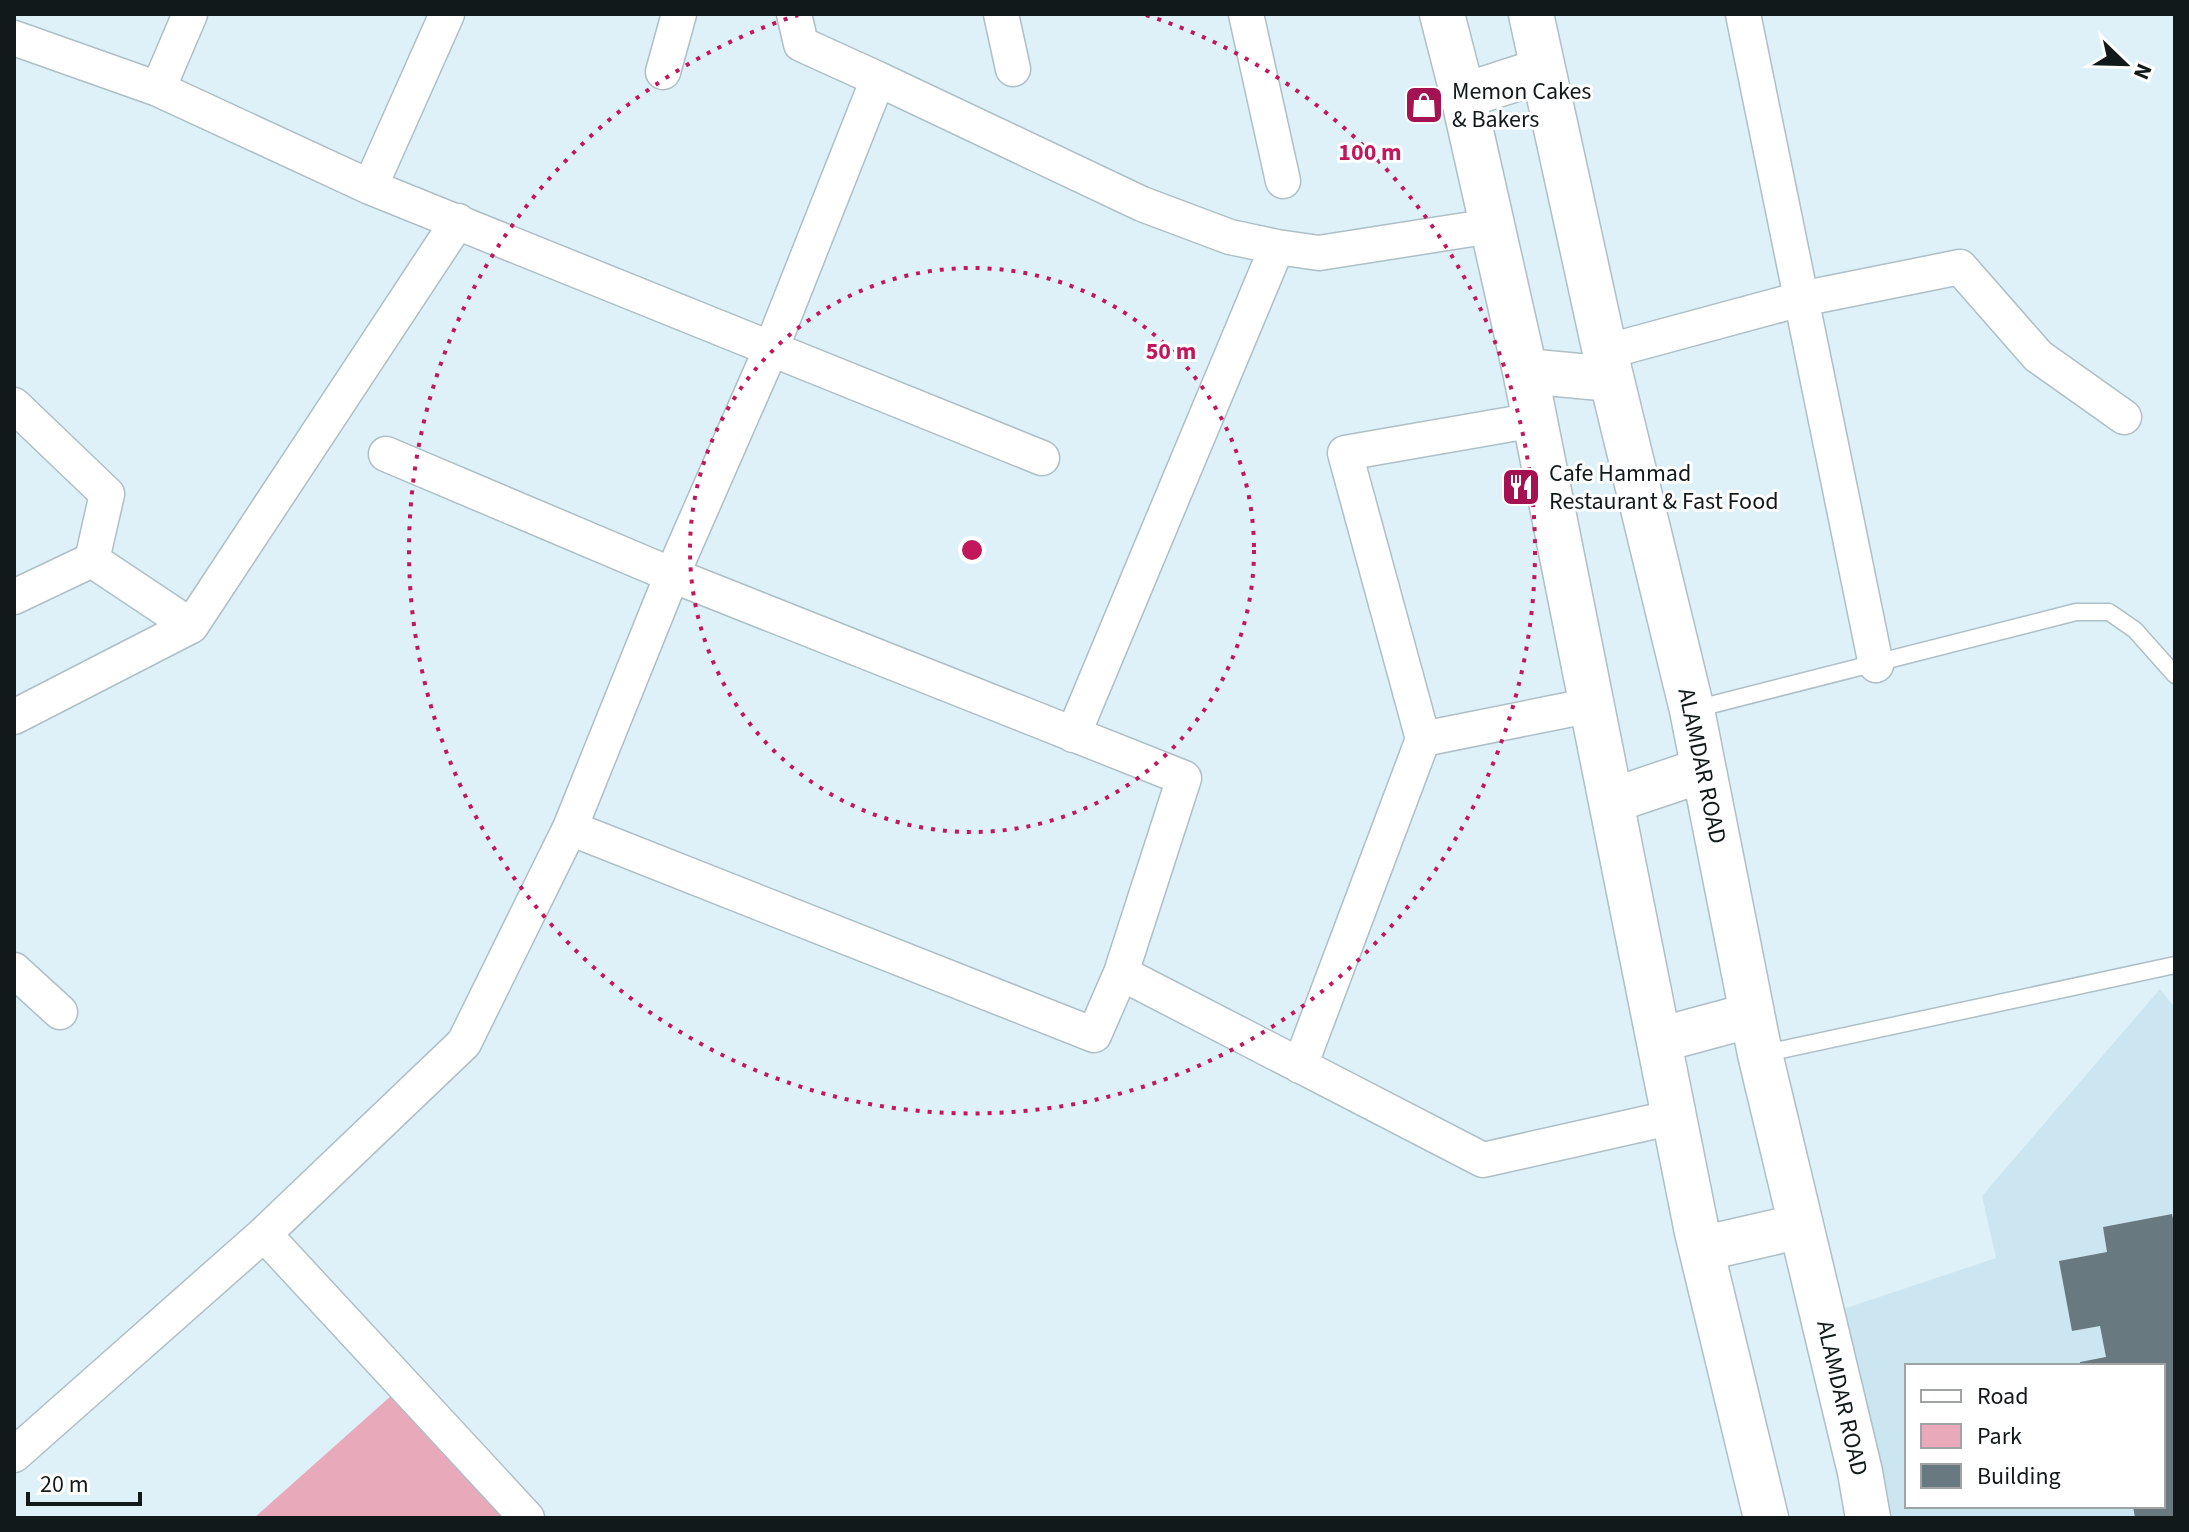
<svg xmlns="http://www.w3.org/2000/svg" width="2189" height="1532" font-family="'Source Sans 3',sans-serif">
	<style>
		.built { fill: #cce6f1; fill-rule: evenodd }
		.green { fill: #e8aaba }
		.building { fill: #697980 }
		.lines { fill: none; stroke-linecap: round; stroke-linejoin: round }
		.lane-casing { stroke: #aebfc6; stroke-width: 19 }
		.street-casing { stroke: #aebfc6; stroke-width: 37 }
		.secondary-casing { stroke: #aebfc6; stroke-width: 47 }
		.lane { stroke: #fff; stroke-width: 16 }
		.street { stroke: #fff; stroke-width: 34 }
		.secondary { stroke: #fff; stroke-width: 44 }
		.ring { fill: none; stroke: #c2185b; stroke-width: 4; stroke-dasharray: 4 8 }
		.labels { text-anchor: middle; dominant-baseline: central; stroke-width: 6; stroke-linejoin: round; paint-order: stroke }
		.poi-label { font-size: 24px; fill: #12191b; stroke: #fff; text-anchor: start }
		.street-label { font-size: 24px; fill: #12191b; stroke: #fff }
		.centre { fill: #c2185b; stroke: #fff; stroke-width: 4 }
		.ring-label { font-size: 24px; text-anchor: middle; font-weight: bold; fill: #c2185b; stroke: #fff; stroke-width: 6; stroke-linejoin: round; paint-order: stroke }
	</style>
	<rect width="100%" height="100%" fill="#def1f8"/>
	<!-- built -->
	<path class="built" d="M2160 989 2175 1008V1518H1863L1813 1319 1996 1258 1982 1196ZM1907 1366H2163V1506H1907Z"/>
	<!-- green -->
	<path class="green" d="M401 1387 512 1518H254Z"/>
	<!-- building -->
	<path class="building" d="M2172 1214 2175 1228V1518H2135L2133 1506H2163V1366H2080V1362L2106 1357 2100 1326 2072 1331 2059 1261 2107 1252 2103 1227Z"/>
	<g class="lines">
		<!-- lane casing -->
		<g class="lane-casing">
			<path id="lane" d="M1695 709 2076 612H2109L2135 630 2175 675
				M1762 1054 2175 965"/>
		</g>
		<!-- street casing -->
		<g class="street-casing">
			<path id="street" d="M447 14 370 187 1042 458
				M794 14 801 44 878 79
				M1001 14 1013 69
				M1246 14 1283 181
				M1743 14 1876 665
				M14 38 158 89 370 187
				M663 72 679 14
				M158 89 190 14
				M1605 352 1801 299 1960 267 2038 356 2124 417
				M14 405 107 494 92 560 14 597
				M386 454 672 575 1184 778 1121 973 1094 1035 570 828
				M92 560 191 626
				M14 717 191 626 458 221
				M1073 735 1277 247
				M1423 739 1592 705
				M14 970 60 1012
				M1121 973 1483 1160 1674 1117
				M1300 1066 1423 739 1345 453 1535 420
				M264 1234 464 1043 570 828 672 575 771 349 878 79 1142 204 1230 237 1277 247 1319 253 1491 226
				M14 1455 264 1234 527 1518"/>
		</g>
		<!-- secondary casing -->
		<g class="secondary-casing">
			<path id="secondary" d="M1442 14 1463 96 1525 371 1697 1232 1766 1518
				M1531 14 1605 352 1692 710 1760 1054 1860 1472 1868 1518
				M1463 96 1543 70
				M1525 371 1611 379
				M1611 801 1703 770
				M1659 1040 1752 1015
				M1701 1249 1801 1226"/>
		</g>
		<!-- lane -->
		<use href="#lane" class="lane"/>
		<!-- street -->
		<use href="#street" class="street"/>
		<!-- secondary -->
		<use href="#secondary" class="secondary"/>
	</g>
	<!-- distance rings -->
	<g class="ring">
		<circle cx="972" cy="550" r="282"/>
		<path d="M1146 15A563 563 0 1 1 798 15"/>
	</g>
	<!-- icons -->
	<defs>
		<g id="shop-square" transform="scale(2)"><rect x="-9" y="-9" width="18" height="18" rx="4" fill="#a41252" stroke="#fff"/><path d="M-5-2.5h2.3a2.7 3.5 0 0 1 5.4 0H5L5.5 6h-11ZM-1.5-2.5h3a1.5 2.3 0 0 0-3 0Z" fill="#fff"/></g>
		<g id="restaurant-square" transform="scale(2)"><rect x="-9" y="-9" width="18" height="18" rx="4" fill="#a41252" stroke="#fff"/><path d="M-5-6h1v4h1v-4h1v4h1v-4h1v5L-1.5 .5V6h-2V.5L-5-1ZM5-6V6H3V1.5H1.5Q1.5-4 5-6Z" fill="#fff"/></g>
	</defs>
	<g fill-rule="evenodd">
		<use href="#shop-square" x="1424" y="105"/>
		<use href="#restaurant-square" x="1521" y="487"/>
	</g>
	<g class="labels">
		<!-- poi labels -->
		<g class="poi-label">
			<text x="1452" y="91">Memon Cakes<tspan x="1452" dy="28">&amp; Bakers</tspan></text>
			<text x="1549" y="473">Cafe Hammad<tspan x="1549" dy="28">Restaurant &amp; Fast Food</tspan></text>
		</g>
		<!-- street labels -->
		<g class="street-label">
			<text transform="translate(1702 766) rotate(78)">ALAMDAR ROAD</text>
			<text transform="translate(1842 1398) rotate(77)">ALAMDAR ROAD</text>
		</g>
	</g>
	<circle cx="972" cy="550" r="12" class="centre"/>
	<g class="ring-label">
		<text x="1370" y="160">100 m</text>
		<text x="1171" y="359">50 m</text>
	</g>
	<!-- border -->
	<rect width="2189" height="1532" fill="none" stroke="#12191b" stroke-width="32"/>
	<!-- legend -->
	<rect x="1905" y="1364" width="260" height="144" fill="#ffffff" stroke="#a0a3a4" stroke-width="2"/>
	<rect x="1921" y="1390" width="40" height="12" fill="#ffffff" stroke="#a0a3a4" stroke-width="2"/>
	<text x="1977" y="1404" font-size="24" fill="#12191b">Road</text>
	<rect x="1921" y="1424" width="40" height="24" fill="#e8aaba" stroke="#a0a3a4" stroke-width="2"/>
	<text x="1977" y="1444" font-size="24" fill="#12191b">Park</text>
	<rect x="1921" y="1464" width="40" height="24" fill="#697980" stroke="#a0a3a4" stroke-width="2"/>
	<text x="1977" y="1484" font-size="24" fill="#12191b">Building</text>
	<!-- north arrow -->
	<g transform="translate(2125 64) rotate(113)" stroke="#ffffff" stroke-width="6" paint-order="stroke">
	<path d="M0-6L14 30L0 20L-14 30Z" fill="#12191b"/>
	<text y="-12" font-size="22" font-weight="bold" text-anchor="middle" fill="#12191b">N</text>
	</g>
	<!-- scale -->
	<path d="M28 1492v12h112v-12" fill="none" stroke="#12191b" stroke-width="4"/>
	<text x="40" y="1492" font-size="24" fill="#12191b" stroke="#ffffff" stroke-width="6" paint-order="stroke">20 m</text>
</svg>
